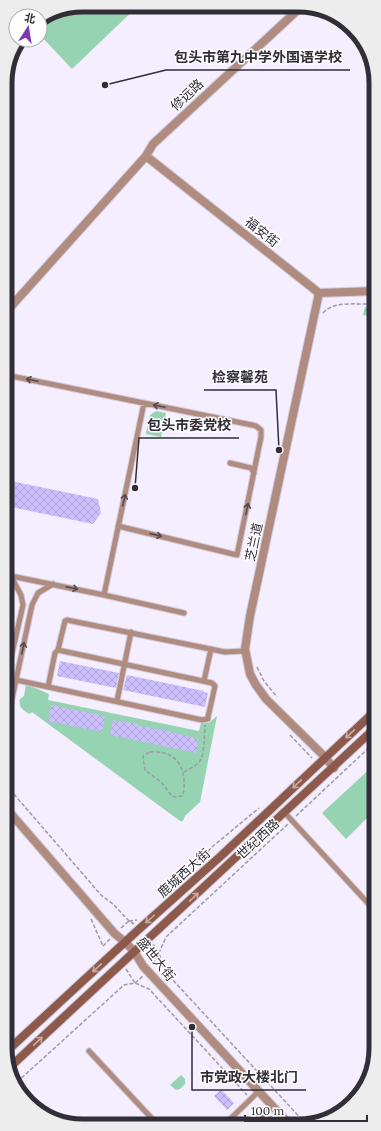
<svg xmlns="http://www.w3.org/2000/svg" width="381" height="1131" font-family="Lora,'Noto Sans SC',serif">
	<style>
		.green { fill: #96d3b2 }
		.park { fill: url(#park-dots) }
		.building { fill: url(#building-cross-hatch) }
		.lines { fill: none; stroke-linecap: round; stroke-linejoin: round }
		.service-casing { stroke: #d1cbda; stroke-width: 7 }
		.tertiary-casing { stroke: #d1cbda; stroke-width: 10 }
		.secondary-casing { stroke: #d1cbda; stroke-width: 10 }
		.path { stroke: #9e9aa6; stroke-width: 1.5; stroke-dasharray: 4 2; stroke-linecap: butt }
		.service { stroke: #b08b80; stroke-width: 5 }
		.tertiary { stroke: #b08b80; stroke-width: 8 }
		.secondary { stroke: #8d594a; stroke-width: 8 }
		.oneway { stroke: #574a4d }
		.oneway2 { stroke: #c6aca4 }
		.labels { text-anchor: middle; dominant-baseline: central; stroke-width: 3; stroke-linejoin: round; paint-order: stroke }
		.street-label { font-size: 13px; fill: #312e37; stroke: #fefefe }
		.rim { fill: none; stroke: #312e37; stroke-width: 5 }
		.leader { fill: none; stroke: #312e37; stroke-width: 1.5 }
		.callout-dot { fill: #312e37; stroke: #fefefe; stroke-width: 1.5 }
		.callout-label { font-size: 14px; text-anchor: middle; font-weight: bold; fill: #312e37; stroke: #fefefe; stroke-width: 3; stroke-linejoin: round; paint-order: stroke }
	</style>
	<defs>
		<pattern id="park-dots" width="8" height="8" patternUnits="userSpaceOnUse"><rect width="8" height="8" fill="#96d3b2"/><path d="M2 2h.1M6 6h.1" fill="none" stroke="#82b59a" stroke-width="1.8" stroke-linecap="round"/></pattern>
		<pattern id="building-cross-hatch" width="8" height="8" patternUnits="userSpaceOnUse"><rect width="8" height="8" fill="#cbbffd"/><path d="M0 0l8 8M0 8l8-8" fill="none" stroke="#afa4d9"/></pattern>
	</defs>
	<rect width="100%" height="100%" fill="#f4eefe"/>
	<!-- green -->
	<path class="green" d="M83 5H139L72 69 40 35V19L54 11Z
		M156 411 166 413 161 437 146 434 150 415Z
		M26 684 49 694 48 700 199 731 201 723H209L217 716 200 802 185 816 183 821H180L32 712 30 714C23 711 18 707 20 699L24 696Z
		M375 764V810L346 839 322 813Z
		M181 1075 185 1079V1084L180 1089 176 1090 170 1085Z"/>
	<!-- park -->
	<path class="park" d="M375 306V317L363 315 365 307Z"/>
	<!-- building -->
	<path class="building" d="M6 480 98 499 101 513 93 524 6 506Z
		M60 661 119 673 116 688 57 676Z
		M127 675 204 691 203 692 208 693 205 707 123 690Z
		M51 705 101 715 100 716 105 717 102 732 48 721Z
		M113 720 138 724V726L164 730 198 739 196 753 110 735Z
		M221 1089 234 1103 227 1110 214 1096Z"/>
	<g class="lines">
		<!-- service casing -->
		<g class="service-casing">
			<path id="service" d="M6 375 252 425 256 426 261 430V437L237 555 118 526
				M230 463 251 468 254 473
				M6 575 104 595 144 403
				M104 595 184 613
				M58 650 64 625 65 621 67 620 225 652 245 651
				M6 680 23 605 21 595 14 582 13 576
				M16 680 202 720 208 719V717L215 686 212 683 58 650 55 653 48 687
				M204 681 211 649
				M117 701 131 632
				M6 727 32 605 38 593 53 584
				M285 813 376 912
				M89 1051 157 1124
				M225 1124 258 1092
				M253 1124 272 1106"/>
		</g>
		<!-- tertiary casing -->
		<g class="tertiary-casing">
			<path id="tertiary" d="M146 156 319 293 375 291
				M319 293 250 616 245 649 250 674 256 685 266 699 322 754 334 768
				M6 312 146 156 153 144 302 6
				M6 808 115 934C128 943 135 952 143 966L289 1124"/>
		</g>
		<!-- secondary casing -->
		<g class="secondary-casing">
			<path id="secondary" d="M7 1051 137 931 222 855 375 711
				M9 1068 375 728"/>
		</g>
		<!-- path -->
		<path class="path" d="M323 313C334 300 359 305 375 304
			M257 667 264 681 277 697
			M290 735 312 758
			M150 752C170 750 183 761 184 780 184 786 185 791 182 796L176 797 172 796 162 783 145 770 143 757 144 755Z
			M184 772C189 769 196 766 200 761 205 752 204 736 205 725
			M6 785 101 895 113 904 129 921 134 924
			M296 816 375 742
			M179 882 212 847 259 808
			M91 919 103 946
			M129 921 137 920
			M121 928 129 921
			M153 944 159 953 163 966 171 978 306 1124
			M103 946 110 939
			M153 964 159 953 166 937 288 824
			M126 969 135 983
			M135 983 143 976
			M17 1082 124 985 135 983 149 989 247 1095
			M269 1118 274 1124"/>
		<!-- service -->
		<use href="#service" class="service"/>
		<!-- tertiary -->
		<use href="#tertiary" class="tertiary"/>
		<!-- secondary -->
		<use href="#secondary" class="secondary"/>
	</g>
	<!-- one-way arrows -->
	<defs><path id="oneway-shaft" d="M-6 0H5M1.5-3L5.5 0L1.5 3" fill="none" stroke-width="1.6" stroke-linecap="round" stroke-linejoin="round"/></defs>
	<g class="oneway">
		<use href="#oneway-shaft" transform="translate(32 380) rotate(-168)"/>
		<use href="#oneway-shaft" transform="translate(159 406) rotate(-168)"/>
		<use href="#oneway-shaft" transform="translate(124 500) rotate(-78)"/>
		<use href="#oneway-shaft" transform="translate(247 509) rotate(-78)"/>
		<use href="#oneway-shaft" transform="translate(156 535) rotate(13)"/>
		<use href="#oneway-shaft" transform="translate(72 588) rotate(12)"/>
		<use href="#oneway-shaft" transform="translate(23 648) rotate(-78)"/>
	</g>
	<g class="oneway2">
		<use href="#oneway-shaft" transform="translate(350 734) rotate(137)"/>
		<use href="#oneway-shaft" transform="translate(297 784) rotate(136)"/>
		<use href="#oneway-shaft" transform="translate(194 897) rotate(-43)"/>
		<use href="#oneway-shaft" transform="translate(150 919) rotate(138)"/>
		<use href="#oneway-shaft" transform="translate(97 968) rotate(137)"/>
		<use href="#oneway-shaft" transform="translate(38 1041) rotate(-43)"/>
	</g>
	<g class="labels">
		<!-- street labels -->
		<g class="street-label">
			<text transform="translate(187 95) rotate(-43)">修远路</text>
			<text transform="translate(262 232) rotate(39)">福安街</text>
			<text transform="translate(254 542) rotate(-78)">芝兰道</text>
			<text transform="translate(258 839) rotate(-43)">世纪西路</text>
			<text transform="translate(184 873) rotate(-42)">鹿城西大街</text>
			<text transform="translate(156 959) rotate(51)">盛世大街</text>
		</g>
	</g>
	<!-- crop -->
	<path d="M0 0H381V1131H0ZM83 12H298A71 71 0 0 1 369 83V1048A71 71 0 0 1 298 1119H83A71 71 0 0 1 12 1048V83A71 71 0 0 1 83 12Z" fill="#eeedee" fill-rule="evenodd"/>
	<path class="rim" d="M83 12H298A71 71 0 0 1 369 83V1048A71 71 0 0 1 298 1119H83A71 71 0 0 1 12 1048V83A71 71 0 0 1 83 12Z"/>
	<!-- callouts -->
	<path class="leader" d="M105 85L166 70H350M279 450L276 390H204M135 488L139 438H239M192 1027L192 1090H306"/>
	<g class="callout-dot">
		<circle cx="105" cy="85" r="4"/>
		<circle cx="279" cy="450" r="4"/>
		<circle cx="135" cy="488" r="4"/>
		<circle cx="192" cy="1027" r="4"/>
	</g>
	<g class="callout-label">
		<text x="258" y="62">包头市第九中学外国语学校</text>
		<text x="240" y="382">检察馨苑</text>
		<text x="189" y="430">包头市委党校</text>
		<text x="249" y="1082">市党政大楼北门</text>
	</g>
	<!-- north arrow -->
	<g transform="translate(28 28) rotate(12)"><circle r="19" fill="#fefefe" stroke="#acabae"/>
	<path d="M0-3L7 15L0 10L-7 15Z" fill="#7a39ae"/>
	<text y="-6" font-size="11" font-weight="bold" text-anchor="middle" fill="#312e37">北</text>
	</g>
	<!-- scale -->
	<path d="M245 1115v6h122v-6" fill="none" stroke="#312e37" stroke-width="2"/>
	<text x="251" y="1115" font-size="12" fill="#312e37" stroke="#fefefe" stroke-width="3" paint-order="stroke">100 m</text>
</svg>
